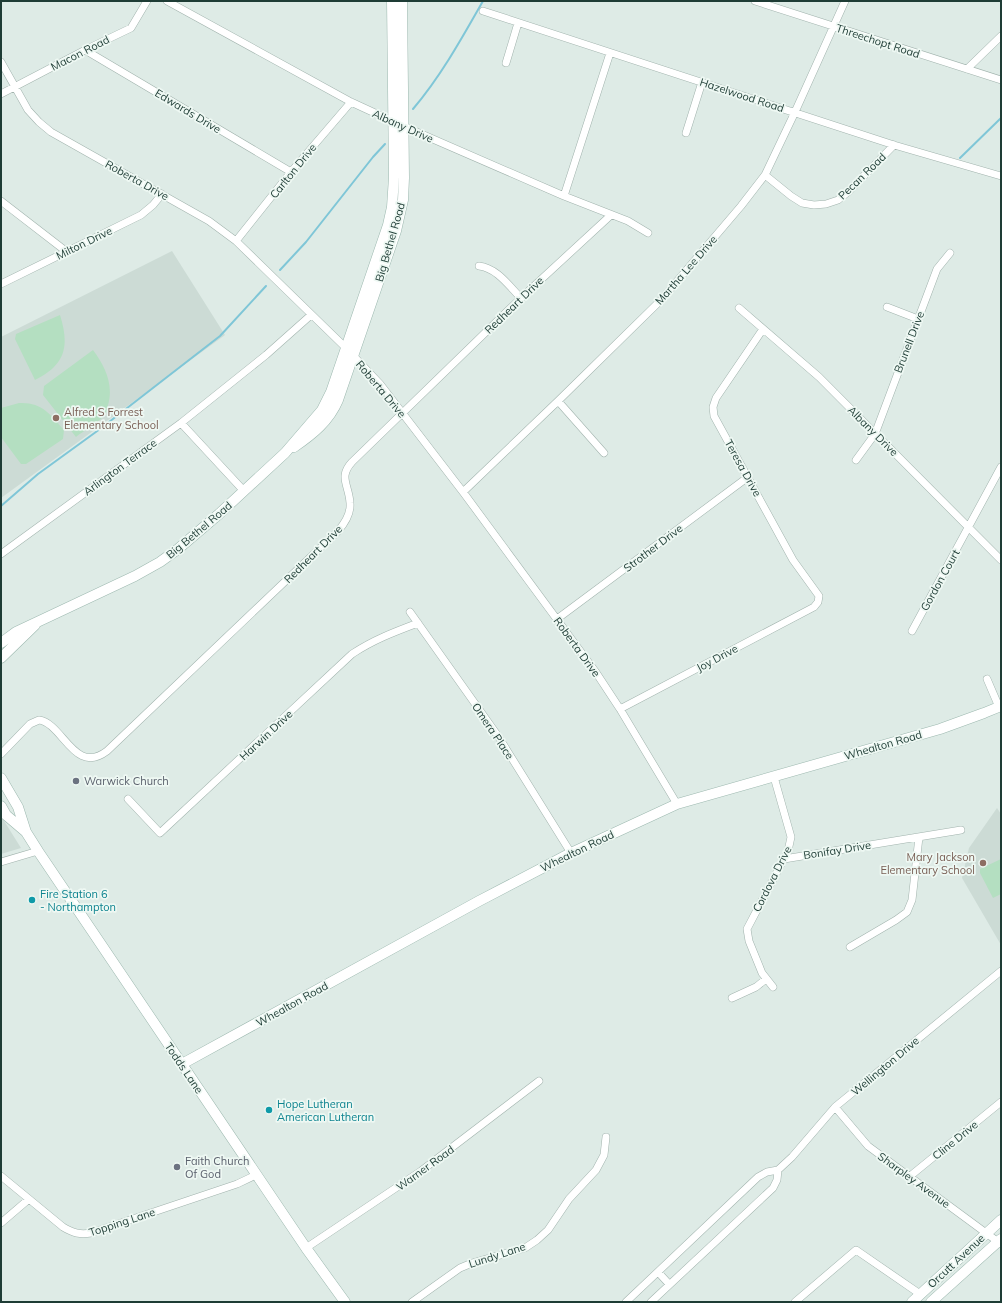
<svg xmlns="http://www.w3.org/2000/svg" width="1002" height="1303" font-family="Mulish,sans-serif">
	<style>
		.built { fill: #ccdbd5 }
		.green { fill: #b4dfc1 }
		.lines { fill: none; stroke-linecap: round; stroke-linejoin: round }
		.stream { stroke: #7fc6d7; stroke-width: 2 }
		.street-casing { stroke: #a1b3ad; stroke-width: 8 }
		.secondary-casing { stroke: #9cb8af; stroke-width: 11 }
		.street { stroke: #fff; stroke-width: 7 }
		.secondary { stroke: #fff; stroke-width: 10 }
		.education-dot { fill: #8d6e63; stroke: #eef8f3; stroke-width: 1.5 }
		.worship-dot { fill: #6b7280; stroke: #eef8f3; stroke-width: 1.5 }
		.culture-dot { fill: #0f9aa8; stroke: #eef8f3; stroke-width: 1.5 }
		.labels { text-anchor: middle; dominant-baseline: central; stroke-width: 3.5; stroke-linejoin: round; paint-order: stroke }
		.street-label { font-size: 11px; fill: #1e3c35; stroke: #eef8f3 }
		.education-label { font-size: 11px; fill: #785e54; stroke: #eef8f3; text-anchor: start }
		.worship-label { font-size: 11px; fill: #5b616d; stroke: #eef8f3; text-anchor: start }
		.culture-label { font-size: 11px; fill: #0d838f; stroke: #eef8f3; text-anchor: start }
	</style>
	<rect width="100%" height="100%" fill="#deebe6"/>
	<!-- built -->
	<path class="built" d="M172 251 225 335 1 498V337Z
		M997 808 1001 814V945L962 878 969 848Z
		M1 816 21 848 1 854Z"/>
	<!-- green -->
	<path class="green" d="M60 315C70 347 65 365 35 380L15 339 16 334Z
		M93 350C105 366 114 385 108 405 107 408 107 412 105 414 102 420 82 432 76 437L43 395 44 386Z
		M19 403C42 402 50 414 64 430L63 439 26 464H21L1 437V408Z
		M1001 859V894L993 898 980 873V869Z"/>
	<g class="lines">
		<!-- stream -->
		<path class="stream" d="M413 109C441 76 462 38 483 1
			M960 158 1001 118
			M280 270 306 242 373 157 385 144
			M1 506 38 474 100 429 220 336 266 286"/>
		<!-- street casing -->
		<g class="street-casing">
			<path id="street" d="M167 1 351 102 403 126 564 196 628 221 648 233
				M755 1 1001 80
				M483 11 894 145 1001 176
				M85 50 291 172
				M1 62 28 110 39 122 51 132 209 221 236 241 346 348 380 384 463 492 595 671 620 709 677 804
				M506 63 518 23
				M967 69 1001 36
				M1 94 85 50 131 28 147 1
				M686 133 702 82
				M765 175 791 196 802 203 814 205 826 204 838 200 848 192 894 145
				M564 196 610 53
				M1 201 67 252
				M236 241 291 172 351 102
				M479 266C497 268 509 286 521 298
				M1 284 141 215 153 205 162 194
				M887 307 918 319
				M739 308 819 377 1001 560
				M558 401 604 453
				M181 423 244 491
				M856 460 875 434 937 269 950 253
				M463 492 558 401 661 300 741 206 765 175 795 112 845 1
				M1 554 181 423 266 355 311 315
				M410 612 498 736 571 853
				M557 619 748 477
				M912 631 1001 467
				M987 679 999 707
				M620 709 814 607 818 602 819 596 793 560 714 416 713 407 716 398 763 329
				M1 754 30 724 39 720C63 723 74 776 107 751L338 531C345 523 351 514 350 503 349 485 338 477 352 462L521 298 611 215
				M128 799 160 833 352 654C373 640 394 632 418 623
				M784 859 961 830
				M1 862 38 851
				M850 947 896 920 907 912 912 900 919 837
				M773 987 762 973 749 941 747 929 788 851 791 837 774 777
				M732 998 756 987 766 979
				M835 1107 868 1146 1001 1244
				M1 1176 63 1227C73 1233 80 1235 91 1233L237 1184 256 1175
				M909 1177 1001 1102
				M1 1223 29 1199
				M306 1248 421 1171 539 1081
				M658 1272 669 1284
				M412 1302 460 1268 472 1263 525 1248 537 1240 548 1230 569 1199 596 1170 604 1155 606 1137
				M626 1302 758 1177 767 1172 778 1170 792 1157 835 1107 1001 971
				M651 1302 773 1188 777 1180 778 1170
				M795 1302 856 1250 920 1294"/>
		</g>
		<!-- secondary casing -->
		<g class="secondary-casing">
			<path id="secondary" d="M294 447C313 434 329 421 338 400L396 231 403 200 404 178 402 1
				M1 643 16 632 135 576 160 562 178 549 219 514 285 453 322 410 331 392 388 225 392 207 394 177 392 1
				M1 658 35 625
				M1 778 18 807 26 832 38 851 306 1248 345 1302
				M1 806 6 815 26 832
				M182 1064 479 901 571 853 677 804 940 729 984 713 1001 706
				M912 1302 1001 1220
				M931 1302 1001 1239"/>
		</g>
		<!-- street -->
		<use href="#street" class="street"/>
		<!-- secondary -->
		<use href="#secondary" class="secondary"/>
	</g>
	<!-- markers -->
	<g class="education-dot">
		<circle cx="56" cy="418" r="4"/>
		<circle cx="983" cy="863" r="4"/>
	</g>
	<g class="worship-dot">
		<circle cx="76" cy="781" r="4"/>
		<circle cx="177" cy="1167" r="4"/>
	</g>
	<g class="culture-dot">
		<circle cx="32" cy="900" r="4"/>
		<circle cx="269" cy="1110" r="4"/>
	</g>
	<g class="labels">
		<!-- street labels -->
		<g class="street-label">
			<text transform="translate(878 41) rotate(18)">Threechopt Road</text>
			<text transform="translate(80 53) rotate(-27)">Macon Road</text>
			<text transform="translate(742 95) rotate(18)">Hazelwood Road</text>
			<text transform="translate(188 111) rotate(31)">Edwards Drive</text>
			<text transform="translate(403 126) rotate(24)">Albany Drive</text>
			<text transform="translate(293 171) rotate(-51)">Carlton Drive</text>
			<text transform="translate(862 176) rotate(-44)">Pecan Road</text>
			<text transform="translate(137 180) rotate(29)">Roberta Drive</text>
			<text transform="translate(390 242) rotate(-74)">Big Bethel Road</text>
			<text transform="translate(84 243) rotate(-26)">Milton Drive</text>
			<text transform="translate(686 270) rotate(-49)">Martha Lee Drive</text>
			<text transform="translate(514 305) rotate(-44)">Redheart Drive</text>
			<text transform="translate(909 342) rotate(-69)">Brunell Drive</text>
			<text transform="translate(381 389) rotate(50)">Roberta Drive</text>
			<text transform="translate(873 431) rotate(45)">Albany Drive</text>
			<text transform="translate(120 467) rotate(-36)">Arlington Terrace</text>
			<text transform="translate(743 468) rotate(61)">Teresa Drive</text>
			<text transform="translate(199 530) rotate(-40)">Big Bethel Road</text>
			<text transform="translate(653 548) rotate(-37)">Strother Drive</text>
			<text transform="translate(313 554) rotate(-45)">Redheart Drive</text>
			<text transform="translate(940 580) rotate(-61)">Gordon Court</text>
			<text transform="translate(577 647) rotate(54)">Roberta Drive</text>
			<text transform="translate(717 658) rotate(-28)">Joy Drive</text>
			<text transform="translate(493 731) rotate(56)">Omera Place</text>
			<text transform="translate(266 735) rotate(-43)">Harwin Drive</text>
			<text transform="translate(883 745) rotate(-16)">Whealton Road</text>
			<text transform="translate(837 850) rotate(-9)">Bonifay Drive</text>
			<text transform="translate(577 851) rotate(-26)">Whealton Road</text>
			<text transform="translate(772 879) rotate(-63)">Cordova Drive</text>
			<text transform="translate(292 1004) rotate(-29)">Whealton Road</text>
			<text transform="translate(885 1066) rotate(-40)">Wellington Drive</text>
			<text transform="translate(184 1068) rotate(56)">Todds Lane</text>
			<text transform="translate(955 1140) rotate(-39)">Cline Drive</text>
			<text transform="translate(425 1168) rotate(-36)">Warner Road</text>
			<text transform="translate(914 1180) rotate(36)">Sharpley Avenue</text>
			<text transform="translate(122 1222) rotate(-18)">Topping Lane</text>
			<text transform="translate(497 1255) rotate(-18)">Lundy Lane</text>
			<text transform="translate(956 1261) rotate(-43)">Orcutt Avenue</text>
		</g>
		<!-- education labels -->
		<g class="education-label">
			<text x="64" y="412">Alfred S Forrest<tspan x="64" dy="13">Elementary School</tspan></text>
			<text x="975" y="857" text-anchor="end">Mary Jackson<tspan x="975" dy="13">Elementary School</tspan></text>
		</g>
		<!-- worship labels -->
		<g class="worship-label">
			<text x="84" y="781">Warwick Church</text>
			<text x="185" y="1161">Faith Church<tspan x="185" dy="13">Of God</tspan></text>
		</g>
		<!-- culture labels -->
		<g class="culture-label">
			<text x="40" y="894">Fire Station 6<tspan x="40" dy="13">- Northampton</tspan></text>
			<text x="277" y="1104">Hope Lutheran<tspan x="277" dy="13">American Lutheran</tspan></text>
		</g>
	</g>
	<!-- border -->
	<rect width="1002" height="1303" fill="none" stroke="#1e3c35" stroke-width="4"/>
</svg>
